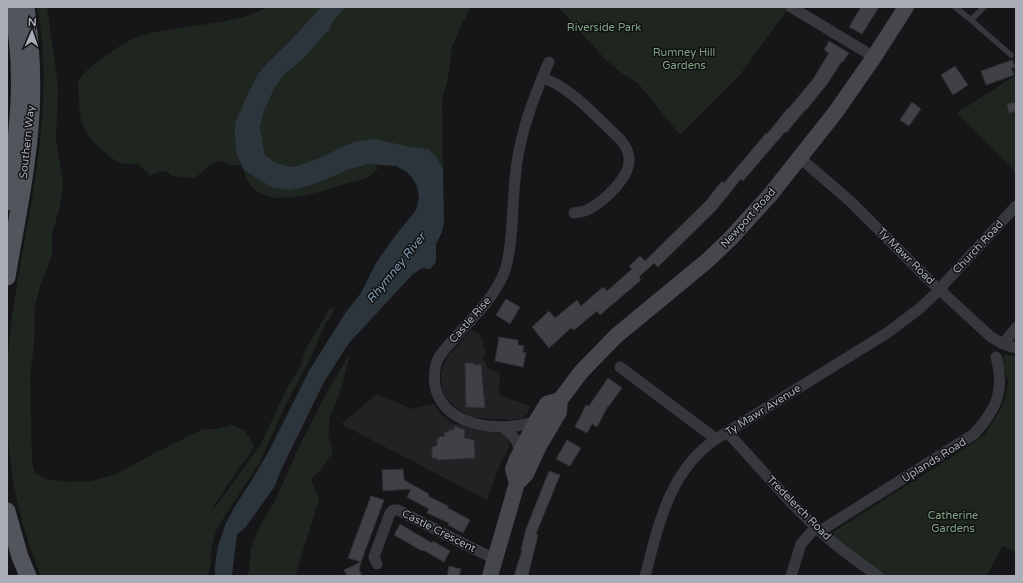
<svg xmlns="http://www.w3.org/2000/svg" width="1023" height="583" font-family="'Varela Round',sans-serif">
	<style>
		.built { fill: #222225 }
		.green { fill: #1e261f }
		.water { fill: #2c353c }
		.building { fill: #404145; stroke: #303034 }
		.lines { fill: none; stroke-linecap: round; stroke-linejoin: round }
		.lane { stroke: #37383d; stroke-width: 5.5 }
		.street { stroke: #37383d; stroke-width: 11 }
		.secondary { stroke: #45474d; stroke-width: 16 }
		.primary { stroke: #53555c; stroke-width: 17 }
		.labels { text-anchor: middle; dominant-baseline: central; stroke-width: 3; stroke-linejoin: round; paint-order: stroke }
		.park-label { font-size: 11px; fill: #7fa381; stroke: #111113 }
		.street-label { font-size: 11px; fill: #a8adb8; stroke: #111113 }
		.water-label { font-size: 12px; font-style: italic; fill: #7f9bb3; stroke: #111113 }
	</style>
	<rect width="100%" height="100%" fill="#161618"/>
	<!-- built -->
	<path class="built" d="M471 330 480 335 483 342V347L487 349 483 358 488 369 500 373 499 395 530 406 528 413 522 418 511 420 471 417 461 411 451 403 443 393 441 377 443 366 449 355Z
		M377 394 412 409 434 404 441 414 451 423 502 434 508 438 509 447 499 467 487 500 341 424Z"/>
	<!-- green -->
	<path class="green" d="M37 7H47L55 63 58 90 56 139 63 185 60 206 52 235V254L46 272 41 283 35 306 34 346 30 375 32 462 35 473 46 479 67 482 90 481 114 475 157 452 203 429H218L232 425 244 430 250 438 254 446 247 458 236 472 212 509H214L261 444 287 388 301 366 305 350 329 310 333 307V313L325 324 312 355 284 408 259 464 217 528 211 549V563L208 576H41C3 487 0 392 15 297 30 202 56 104 37 7Z
		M268 7H321L289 42 266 64 258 74 237 154 242 165H230L221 161 213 163 195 178 172 176 166 171 157 172 150 176 138 164C120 167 108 157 96 144 82 130 79 118 79 98 79 93 77 86 78 82 81 73 94 65 102 59 111 52 122 43 133 39 176 22 226 29 268 7Z
		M346 7H471L462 24 452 47 448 78 442 101 443 168 436 156 428 149 353 142 317 159 293 167 276 163 265 155 260 128 264 111 274 89 283 76 306 56 325 34 329 31 333 21Z
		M558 7H787L788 9 739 76 680 135 646 93 638 83 620 72 605 59Z
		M1016 75V172L957 113Z
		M369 164H376L378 169C375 171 372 175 369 177 362 180 355 181 348 183 327 190 304 197 282 198 265 199 246 189 244 170L254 176 334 175 350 169Z
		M350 353 342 386 330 418 328 435 333 452 322 468 311 479 319 500 295 576H246L249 571 251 548 260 525 274 503 300 445 327 392Z
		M1006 354 1016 357V552L1002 546 987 576H884L834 537 833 532 961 451 985 434 999 412 1006 396 1008 382 1002 361 1003 357Z"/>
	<!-- water -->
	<path class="water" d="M321 7H346L333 21 329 31 325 34 306 56 283 76 274 89 264 111 260 128 265 155 276 163 293 167 317 159 353 142 374 139 411 147 428 149 436 156 443 168 444 221 442 232 436 244V262L430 269 422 268 412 275 349 343 324 382 280 472 275 486 245 528 237 534 232 576H215V565L218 546 225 525 235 506 252 480 269 451 310 369 346 312 361 293 376 263 392 240 416 210 419 198 417 186 413 179 406 171 396 166 369 164 350 169 309 186 289 190 273 188 244 170 237 155 235 140V123L247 96 258 74 266 64 289 42Z"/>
	<!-- building -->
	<path class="building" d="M861 7H879L862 34 849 27Z
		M829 41 849 53 843 62 842 61 828 83 807 109H806L786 133 785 132 743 181 741 179 716 210 658 267 654 263 639 277 641 280 600 315 597 311 574 330 571 328 549 348 532 327 549 311 555 318 577 300 581 306 603 287 607 291 632 269 629 266 640 256 645 261 709 198V197L722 181 724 183 766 133 767 134 788 108H789L813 79 829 53 824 50Z
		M1012 60 1015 67 1011 68 1014 75 986 85 981 71Z
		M955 66 968 85 953 95 941 75Z
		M912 102 921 109 909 126 900 120Z
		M1016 102V111L1009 113 1007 104Z
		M506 299 520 307 510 324 496 315Z
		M499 337 518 340V345L524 346 523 352 526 353 523 367 495 361Z
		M465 363H474V365H481L485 408 466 407Z
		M608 378 622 388 609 406H608L597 427 592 424 587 433 575 427 586 405 589 406Z
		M454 426 465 430 464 438 474 440 475 458 437 460V458H432V447L437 446V439H439V437L445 436 444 432H449V430H454Z
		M567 440 581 448 570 466 556 459Z
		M403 469 404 480 429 494 428 496 448 506V508L470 520 463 533 448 525 449 523 427 513 429 509 407 497 411 489 383 491 382 470Z
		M549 471 560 475 536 534 538 535 528 576H514L522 550H521L526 529Z
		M371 496 384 500 361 562 348 558Z
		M400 524 432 543 433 541 450 551 444 562 423 550 422 551 394 535Z
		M361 562 359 569 362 576H347L344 570Z
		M449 566 461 569 459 576H447Z"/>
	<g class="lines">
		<!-- lane -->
		<path class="lane" d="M955 7 971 20 984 7
			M971 20 1011 55"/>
		<!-- street -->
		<path class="street" d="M791 7 874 57
			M542 78 549 62
			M800 158 850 201 928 279 991 337 1003 344 1016 348
			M1003 344 1016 328
			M620 367 716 439
			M536 421C504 433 447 428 436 390 433 378 434 367 439 357 460 328 490 307 504 273 513 249 512 207 515 180 518 142 528 113 542 78 569 85 599 120 620 139 625 145 630 152 629 161 629 178 603 202 589 209 584 212 579 212 574 213
			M501 427C512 433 518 440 520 453
			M727 432C761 468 792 507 829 539 844 552 861 564 878 576
			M820 531 974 434C997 409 1005 390 996 357
			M377 564 374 557 390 513 393 510H398L468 546 495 559
			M645 576C659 524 669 471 716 439L887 333 919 309 932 297 1016 206
			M791 576 801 544 816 527"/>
		<!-- secondary -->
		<path class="secondary" d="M517 483 513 469 517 459 537 420 547 404 560 400
			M490 576 517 483 526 474 539 446 559 412 560 400 581 372 616 336 708 260 730 239 770 195 835 113 874 57 906 7"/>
		<!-- primary -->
		<path class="primary" d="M7 202C18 138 26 71 12 7
			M7 277C16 223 28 168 31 114 33 78 31 42 26 7
			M7 511 20 557 28 576"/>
	</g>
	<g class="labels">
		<!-- park labels -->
		<g class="park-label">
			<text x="604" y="27">Riverside Park</text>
			<text x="684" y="52">Rumney Hill<tspan x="684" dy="13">Gardens</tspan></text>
			<text x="953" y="515">Catherine<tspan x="953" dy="13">Gardens</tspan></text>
		</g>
		<!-- street labels -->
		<g class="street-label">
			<text transform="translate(27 142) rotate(-84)">Southern Way</text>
			<text transform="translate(748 218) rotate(-48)">Newport Road</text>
			<text transform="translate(978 247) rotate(-47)">Church Road</text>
			<text transform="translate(906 256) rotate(45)">Ty Mawr Road</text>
			<text transform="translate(470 320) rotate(-49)">Castle Rise</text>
			<text transform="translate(763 410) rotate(-32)">Ty Mawr Avenue</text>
			<text transform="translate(934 460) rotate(-32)">Uplands Road</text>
			<text transform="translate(799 508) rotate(45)">Tredelerch Road</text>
			<text transform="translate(439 531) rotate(27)">Castle Crescent</text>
		</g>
		<!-- water labels -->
		<g class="water-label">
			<text transform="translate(396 268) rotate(-51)">Rhymney River</text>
		</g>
	</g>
	<!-- border -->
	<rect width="1023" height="583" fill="none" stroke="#a8adb8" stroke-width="16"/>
	<!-- north arrow -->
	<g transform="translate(32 32) rotate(2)" stroke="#111113" stroke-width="3" paint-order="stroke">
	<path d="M0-3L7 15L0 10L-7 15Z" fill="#a8adb8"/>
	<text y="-6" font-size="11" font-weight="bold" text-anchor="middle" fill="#a8adb8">N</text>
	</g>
</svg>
